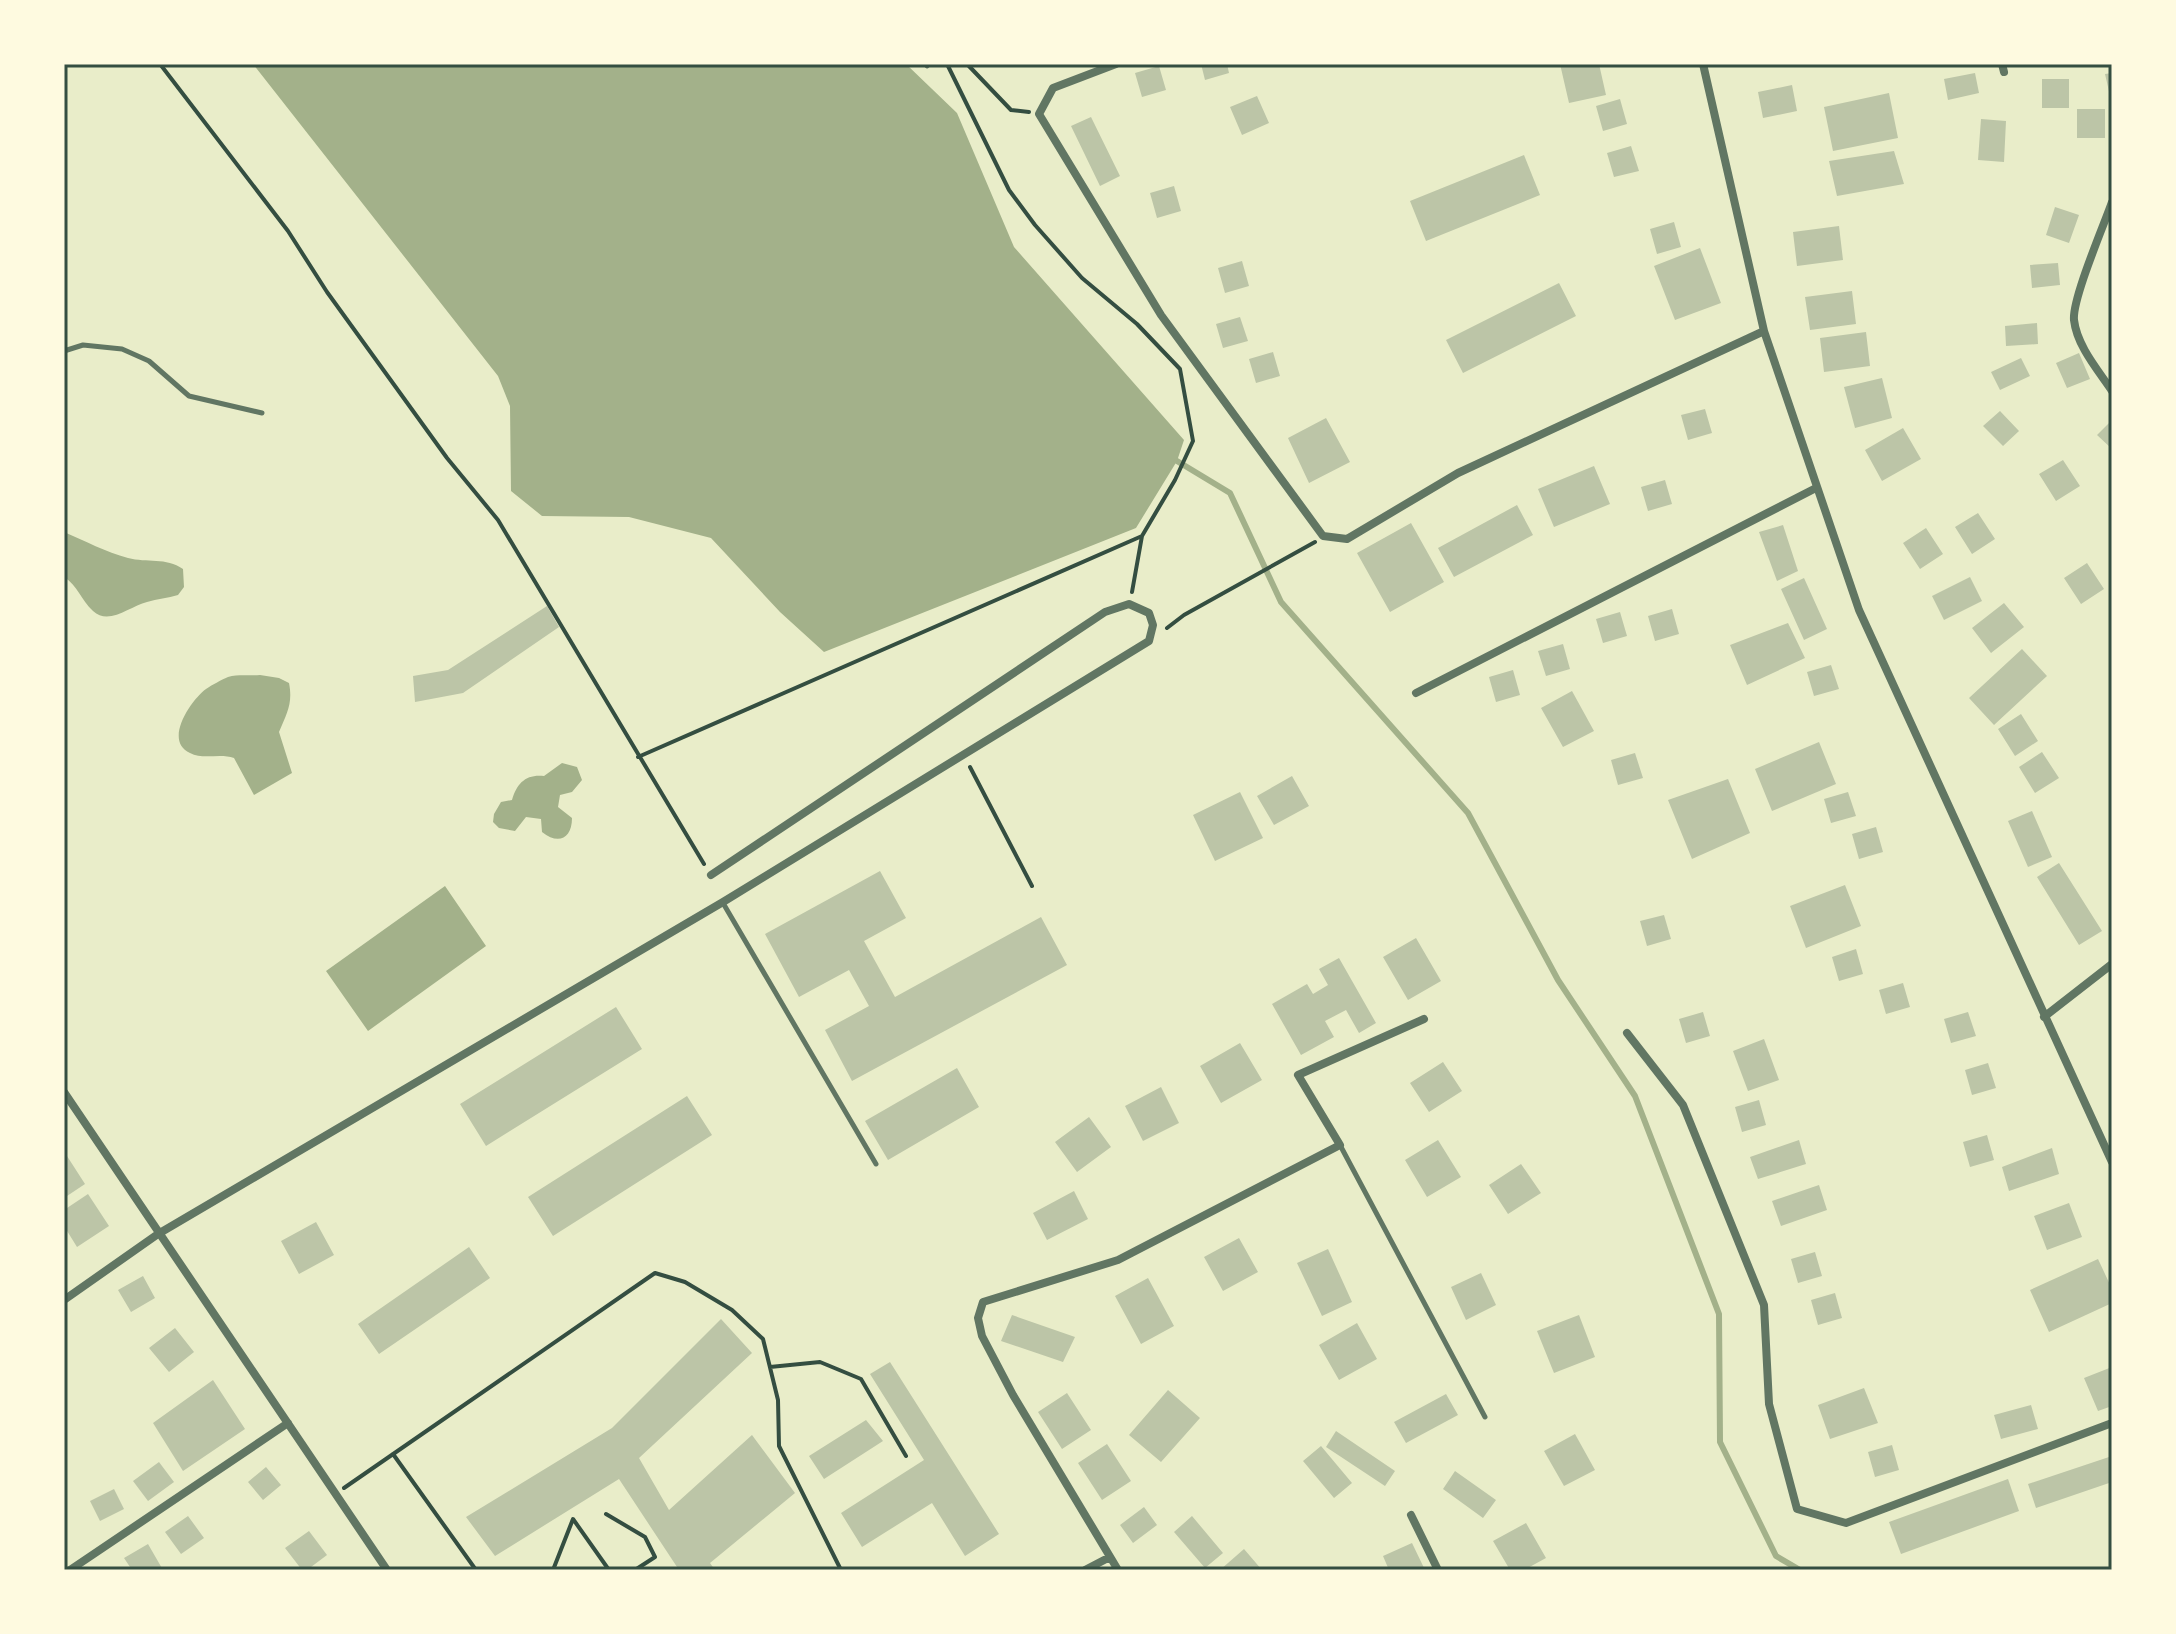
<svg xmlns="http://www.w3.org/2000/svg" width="2176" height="1634" font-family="'Source Sans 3',sans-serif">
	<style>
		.water { fill: #a3b18a }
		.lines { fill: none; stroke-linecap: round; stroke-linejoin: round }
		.stream { stroke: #a3b18a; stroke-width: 6 }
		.building { fill: #bcc5a7 }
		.path { stroke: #344e41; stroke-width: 4 }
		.service { stroke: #617663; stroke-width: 5 }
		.minor { stroke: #617663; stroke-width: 8 }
		.neatline { fill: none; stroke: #344e41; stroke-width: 3 }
	</style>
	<rect width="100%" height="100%" fill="#e9edc9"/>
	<!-- water -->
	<path class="water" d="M253 64H906L957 113 1014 247 1184 440 1177 461 1136 528 824 652 780 612 711 538 629 517 542 516 511 491 510 406 498 376Z
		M64 532C85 541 106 552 128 558 147 563 166 557 183 569L184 587 178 595C168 598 157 599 147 602 130 606 109 626 93 611 81 600 78 586 64 577Z
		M260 675 279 678 289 683C293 703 287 713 279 732L292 773 254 795 234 758C220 753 203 760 190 753 163 741 191 700 206 689 212 685 221 680 228 677 238 674 250 676 260 675Z
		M562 763 577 767 582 780 572 792 560 795 558 807 572 818C572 839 558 845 542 832L541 819 526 817 515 831 499 828 493 822 494 814 501 802 512 800C517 783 526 774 544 776Z
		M445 886 486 946 368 1031 326 971Z"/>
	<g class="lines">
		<!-- stream -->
		<path class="stream" d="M1177 461 1230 493 1281 602 1468 813 1558 980 1635 1096 1719 1314 1720 1442 1776 1556 1800 1570"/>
	</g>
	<!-- building -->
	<path class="building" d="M1201 64H1227L1229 73 1205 80Z
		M1560 64H1599L1606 95 1569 103Z
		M1159 66 1166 90 1142 97 1135 73Z
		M1975 73 1979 93 1948 100 1944 79Z
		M2112 73V100H2111L2105 74Z
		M2042 79H2069V108H2042Z
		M1792 85 1797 111 1763 118 1758 92Z
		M1889 93 1898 138 1833 151 1824 107Z
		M1257 96 1269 123 1242 135 1230 107Z
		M1620 99 1627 124 1603 131 1596 106Z
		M2077 109H2105V138H2077Z
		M1091 117 1120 176 1100 186 1071 126Z
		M1981 119 2006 121 2004 162 1978 160Z
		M1631 146 1639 171 1614 177 1607 153Z
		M1894 151 1904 184 1837 196 1829 161Z
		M1524 155 1540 195 1426 241 1410 201Z
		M1174 186 1181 211 1157 218 1150 193Z
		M2055 207 2079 215 2069 243 2046 235Z
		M1674 222 1681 247 1657 254 1650 229Z
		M1839 226 1843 260 1797 266 1793 232Z
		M1700 248 1721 303 1675 320 1654 266Z
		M1242 261 1249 286 1225 293 1218 268Z
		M2058 263 2060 285 2032 288 2030 265Z
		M1559 283 1576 316 1463 373 1446 340Z
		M1852 291 1856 324 1810 330 1805 297Z
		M1240 317 1248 341 1223 348 1216 324Z
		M2037 323 2038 344 2006 346 2005 326Z
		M1866 332 1870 366 1824 372 1820 338Z
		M1273 352 1280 376 1256 383 1249 359Z
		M2079 353 2090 379 2067 388 2056 363Z
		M2021 358 2030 376 2000 390 1991 372Z
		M1882 378 1892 418 1855 428 1844 387Z
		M1705 409 1712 433 1688 440 1681 415Z
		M2000 411 2019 431 2003 446 1983 426Z
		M1326 418 1350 462 1309 483 1288 438Z
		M2112 420V449L2097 435Z
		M1903 428 1921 459 1882 481 1865 450Z
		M2063 460 2080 486 2056 501 2039 474Z
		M1594 466 1610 504 1554 527 1538 489Z
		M1665 480 1672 504 1648 511 1641 487Z
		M1517 505 1533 535 1454 577 1438 548Z
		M1978 513 1995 539 1972 554 1955 527Z
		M1411 523 1444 582 1390 612 1357 553Z
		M1783 525 1798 571 1777 581 1759 532Z
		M1926 528 1943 554 1920 569 1903 543Z
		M2087 563 2104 589 2081 604 2064 578Z
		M1970 577 1982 601 1944 620 1932 596Z
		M1804 578 1827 629 1804 640 1781 589Z
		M2004 603 2024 627 1991 653 1972 628Z
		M547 606 559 627 463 693 415 702 413 676 448 670Z
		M1672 609 1679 634 1655 641 1648 616Z
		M1620 612 1627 636 1603 643 1596 619Z
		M1788 623 1805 658 1747 685 1730 645Z
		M1563 644 1570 669 1546 676 1538 651Z
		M2022 649 2047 676 1994 725 1969 698Z
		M1831 665 1839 689 1814 696 1807 672Z
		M1513 670 1520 695 1496 702 1489 677Z
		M1572 691 1594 731 1563 747 1541 708Z
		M2021 714 2038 741 2015 756 1998 729Z
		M1819 742 1836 784 1772 811 1755 769Z
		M2042 752 2059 778 2035 793 2019 767Z
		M1635 753 1643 778 1618 785 1611 760Z
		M1292 776 1309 806 1274 825 1257 796Z
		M1728 779 1750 833 1692 859 1668 800Z
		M1240 792 1263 838 1215 861 1193 815Z
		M1848 792 1856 816 1831 823 1824 799Z
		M2032 811 2052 857 2028 867 2008 821Z
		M1876 827 1883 852 1859 859 1852 834Z
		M2059 863 2102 931 2079 945 2037 877Z
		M880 871 906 918 864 941 895 997 1041 917 1067 965 852 1081 825 1030 869 1006 849 970 799 997 765 934Z
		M1845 885 1861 926 1806 948 1790 906Z
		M1664 915 1671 939 1647 946 1640 921Z
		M1416 938 1441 981 1408 1000 1383 957Z
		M1856 949 1863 974 1839 981 1832 957Z
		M1339 958 1376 1023 1359 1033 1346 1010 1325 1021 1334 1037 1301 1055 1272 1004 1307 984 1313 994 1328 985 1319 969Z
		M1903 983 1910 1007 1886 1014 1879 990Z
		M616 1007 642 1049 486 1146 460 1104Z
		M1703 1012 1710 1036 1686 1043 1679 1019Z
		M1968 1012 1976 1036 1951 1043 1944 1019Z
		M1764 1039 1779 1080 1748 1091 1733 1051Z
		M1240 1043 1262 1080 1221 1103 1200 1066Z
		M1443 1062 1462 1091 1429 1112 1410 1083Z
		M1988 1063 1996 1088 1972 1095 1965 1070Z
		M957 1068 979 1107 888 1160 865 1121Z
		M1161 1087 1179 1123 1143 1141 1125 1106Z
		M687 1096 712 1135 553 1236 528 1197Z
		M1759 1100 1766 1125 1742 1132 1735 1107Z
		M1089 1117 1111 1147 1077 1172 1055 1142Z
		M1987 1135 1994 1160 1970 1167 1963 1142Z
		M1438 1140 1461 1177 1427 1197 1405 1160Z
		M1799 1140 1806 1164 1758 1179 1750 1157Z
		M2052 1148 2059 1174 2009 1191 2002 1167Z
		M67 1156 85 1184 64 1198V1158Z
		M1521 1164 1541 1193 1508 1214 1489 1185Z
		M1819 1185 1827 1210 1781 1226 1772 1201Z
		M1074 1191 1088 1219 1047 1240 1033 1213Z
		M88 1194 109 1226 77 1247 64 1226V1210Z
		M2069 1203 2082 1237 2047 1250 2034 1216Z
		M316 1222 334 1255 299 1274 281 1241Z
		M1239 1238 1258 1272 1223 1291 1204 1257Z
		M469 1247 490 1278 379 1354 358 1324Z
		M1328 1249 1352 1302 1322 1316 1297 1263Z
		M1815 1252 1822 1276 1798 1283 1791 1259Z
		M2098 1259 2112 1289V1303L2049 1332 2030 1290Z
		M1481 1273 1496 1305 1466 1320 1451 1287Z
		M143 1276 155 1298 131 1312 118 1290Z
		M1148 1278 1174 1326 1141 1344 1115 1296Z
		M1835 1293 1842 1318 1818 1325 1811 1300Z
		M1012 1315 1075 1337 1063 1362 1001 1341Z
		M1579 1315 1595 1357 1554 1373 1537 1331Z
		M721 1319 752 1353 639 1458 669 1510 752 1435 795 1493 710 1563 715 1570H679L619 1479 495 1556 466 1517 612 1428Z
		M1357 1323 1377 1359 1339 1380 1319 1345Z
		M175 1328 194 1352 169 1372 149 1348Z
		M890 1362 999 1534 965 1556 932 1503 862 1547 841 1513 924 1460 870 1374Z
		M2112 1367V1406L2098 1411 2084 1378Z
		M213 1380 245 1429 183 1471 153 1423Z
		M1864 1388 1878 1423 1830 1439 1818 1405Z
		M1168 1390 1200 1418 1161 1462 1129 1435Z
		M1067 1393 1091 1430 1062 1449 1038 1412Z
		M1446 1394 1458 1415 1406 1443 1394 1422Z
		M2031 1405 2038 1429 2001 1439 1994 1415Z
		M866 1420 883 1441 824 1479 809 1456Z
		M1336 1431 1395 1471 1385 1486 1326 1447Z
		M1575 1434 1595 1470 1564 1486 1544 1451Z
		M1107 1444 1131 1481 1102 1500 1078 1463Z
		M1892 1445 1899 1470 1875 1477 1868 1452Z
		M1321 1446 1352 1483 1334 1498 1303 1461Z
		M2112 1456V1482L2036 1508 2028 1484Z
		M159 1462 174 1482 148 1501 133 1481Z
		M266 1467 281 1485 263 1500 248 1482Z
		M1455 1471 1496 1500 1483 1518 1443 1489Z
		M2008 1479 2019 1511 1901 1554 1889 1522Z
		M114 1489 124 1509 100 1521 90 1501Z
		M1144 1507 1157 1525 1133 1543 1120 1525Z
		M188 1516 204 1538 181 1554 165 1532Z
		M1192 1516 1223 1553 1205 1568 1174 1532Z
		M1526 1523 1546 1558 1524 1570H1510L1493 1541Z
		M309 1531 327 1555 307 1570H302L285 1548Z
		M1412 1543 1425 1570H1389L1383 1556Z
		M148 1544 163 1570H132L124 1558Z
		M1244 1549 1262 1570H1220Z"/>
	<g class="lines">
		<!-- path -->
		<path class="path" d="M160 64 288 231 327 292 447 458 498 520 704 864
			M967 64 1011 110 1029 112
			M1132 592 1142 536
			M1167 628 1184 615 1315 542
			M638 757 1142 536 1175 480 1193 441 1180 369 1137 324 1082 278 1035 225 1009 190 947 64
			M970 767 1032 886
			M770 1367 820 1362 861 1379 906 1456
			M393 1454 476 1570
			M344 1488 655 1273 685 1282 732 1310 763 1339 778 1400 779 1446 841 1570
			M606 1514 645 1537 655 1557 635 1570
			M553 1570 573 1519 609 1570"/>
		<!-- service -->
		<path class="service" d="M926 64 927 66
			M64 351 83 345 122 349 149 361 189 396 262 413
			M723 903 876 1164
			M1340 1145 1485 1417"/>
		<!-- minor -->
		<path class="minor" d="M1116 64 1053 88 1039 114 1161 315 1323 536 1347 539 1458 473 1764 331
			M1703 64 1764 331 1859 610 2112 1162
			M2002 64 2004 72
			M2112 202C2104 225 2072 299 2074 320 2077 346 2098 370 2112 391
			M1416 693 1816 488
			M2044 1017 2112 964
			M1627 1033 1683 1105 1764 1305 1769 1404 1797 1509 1846 1523 2112 1423
			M64 1092 387 1570
			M64 1300 158 1234 723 902 1149 641 1153 625 1149 613 1129 604 1105 612 711 875
			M1411 1515 1438 1570
			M70 1570 288 1423
			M1085 1570 1108 1558
			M1118 1570 1013 1395 982 1336 978 1318 983 1302 1118 1260 1340 1145 1298 1075 1424 1019"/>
	</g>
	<!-- border -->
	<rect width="2176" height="1634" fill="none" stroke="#fefae0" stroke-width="132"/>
	<rect x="66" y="66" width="2044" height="1502" class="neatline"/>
</svg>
